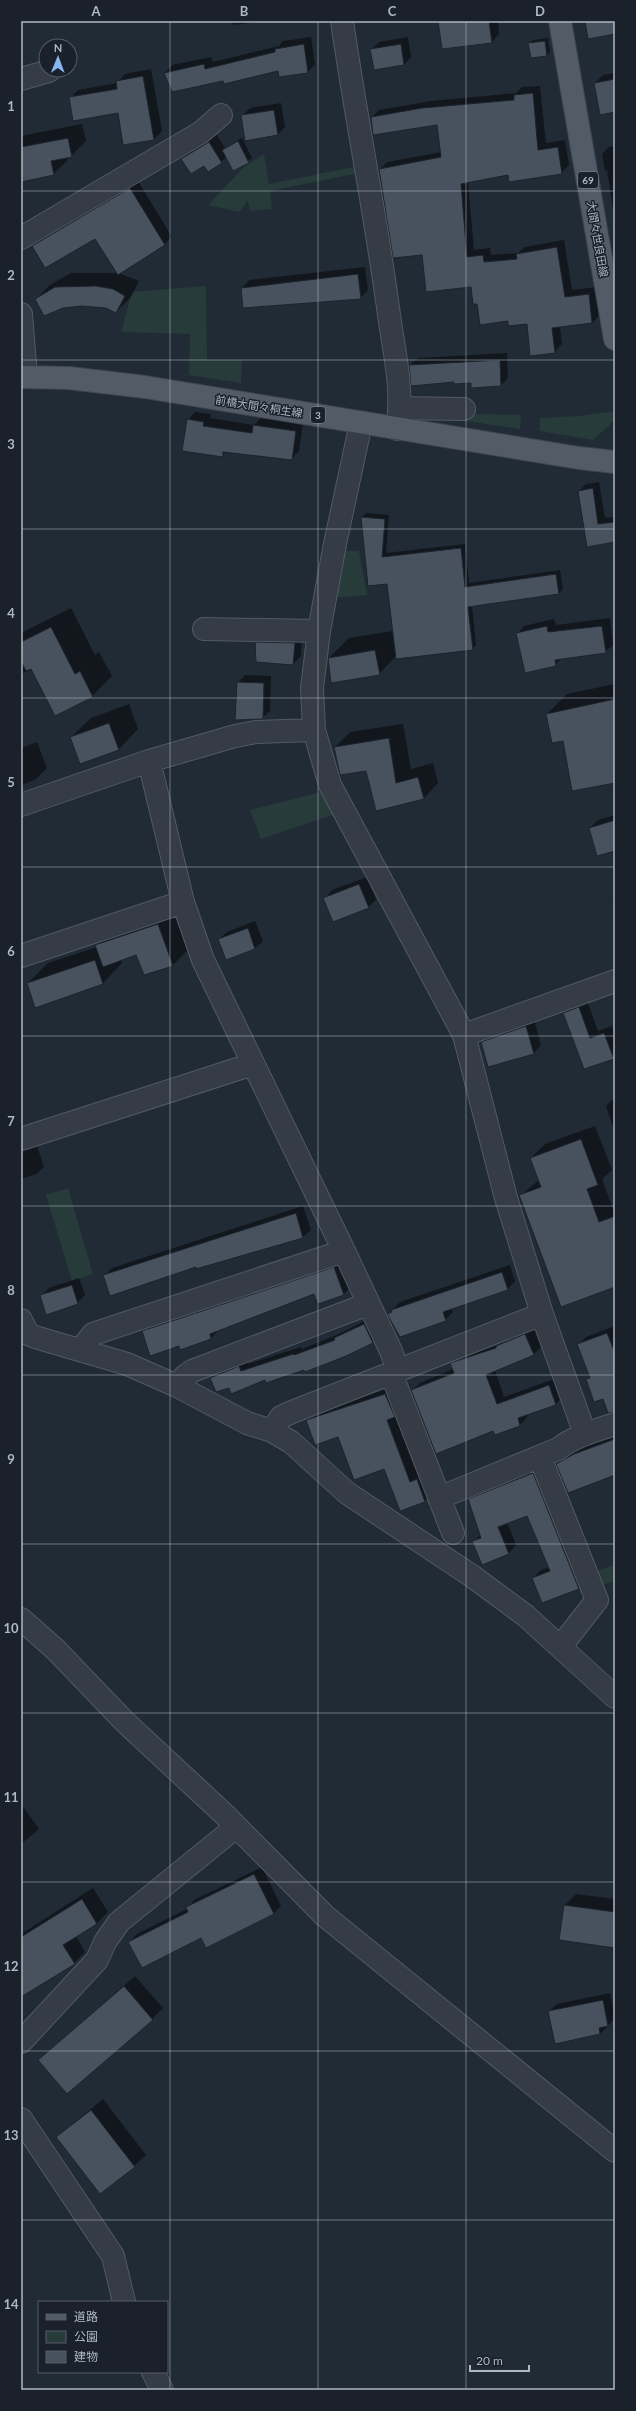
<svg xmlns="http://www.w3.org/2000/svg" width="636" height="2411" font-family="Lato,'Noto Sans JP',sans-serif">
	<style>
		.green { fill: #273b3a }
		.shadow { fill: #0007 }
		.building { fill: #48525f; stroke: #1c232d }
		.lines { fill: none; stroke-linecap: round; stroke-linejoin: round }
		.minor-casing { stroke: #525a64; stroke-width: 24 }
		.major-casing { stroke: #3e4550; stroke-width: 24 }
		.minor { stroke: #353c46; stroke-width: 22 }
		.major { stroke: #525b66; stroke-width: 22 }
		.grid { fill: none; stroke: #afb7c3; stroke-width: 1; stroke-opacity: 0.55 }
		.labels { text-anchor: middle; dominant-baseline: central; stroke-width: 3; stroke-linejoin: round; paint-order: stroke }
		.shield { fill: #1a212b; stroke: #828a95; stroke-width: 1 }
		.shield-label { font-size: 10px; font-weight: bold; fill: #afb7c3 }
		.street-label { font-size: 11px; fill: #afb7c3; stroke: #1a212b }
		.neatline { fill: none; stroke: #afb7c3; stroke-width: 1.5 }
		.grid-label { font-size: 13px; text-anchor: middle; font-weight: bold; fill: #afb7c3 }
	</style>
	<rect width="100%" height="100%" fill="#212b35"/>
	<!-- green -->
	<path class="green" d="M64 21H119L64 23Z
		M264 154 269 184 358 166 359 173 270 191 272 209 250 211 248 201 239 212 208 205 244 167Z
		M206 286 207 360H242L241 383 189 375 190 334 121 332 132 292Z
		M615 411V420L593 440 540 431V418L578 416Z
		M459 414 521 415 520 429 460 420Z
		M339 551H359L367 595 331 598Z
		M325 791 335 814 261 839 250 810Z
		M68 1188 93 1274 72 1281 46 1195Z
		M615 1565V1581L602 1585 596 1571Z"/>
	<!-- shadow -->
	<path class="shadow" d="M232 21H268L233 25Z
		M439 21H498L499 34 492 42Z
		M311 37 315 64 308 72 279 70 224 80 165 73 172 65 211 57 213 62 279 46 283 41Z
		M408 37 411 57 404 65 371 50 379 42Z
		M548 38 550 52 547 55 529 44 533 40Z
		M151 69 162 131 154 139 124 144 118 112 71 98 78 90 117 83 125 74Z
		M615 73V111L595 83 603 75Z
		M540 86 546 143 565 140 569 165 561 173 509 174 468 181 474 250 490 248 491 255 518 253 525 247 564 240 572 290 596 287 600 315 592 323 560 326 562 344 554 352 528 323 478 303 472 286 423 254 380 170 387 162 442 152 438 124 372 117 379 110 431 101 516 93 522 87Z
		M281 103 285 127 277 135 242 116 250 108Z
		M82 124 86 141 71 156 67 157 68 160 53 174 21 181V136Z
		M217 135 225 148 242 138 252 158 233 170 227 157 208 170 204 165 182 159 190 151Z
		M615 146V209H613L607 170 605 171 602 154 609 147Z
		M138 181 172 237 164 245 118 273 139 281 131 297 116 312 107 307 36 299 50 285 71 273H118L95 237 33 246 41 239Z
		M365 267 368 290 360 298 242 288 249 280Z
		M507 353 508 378 501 385 472 382 410 365 418 358Z
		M195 412 211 414 210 418 254 425 261 418 303 423 299 451 291 459 227 451 222 456 188 420Z
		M599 482 605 518 615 517V541L588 546 579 491 586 484Z
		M366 513 389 515 386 553 465 544 469 583 560 570 563 589 559 593 472 606 476 645 472 649 396 656 379 674 329 658 349 638 393 631 388 583 362 517Z
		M71 608 95 655 99 652 112 676 92 696 33 669 21 674V633Z
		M610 618 613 645 605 652 562 658 555 665 517 634 524 626 554 619 556 625Z
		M264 635 302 636 301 656 293 664 256 643Z
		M245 675 271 676 270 711 262 718 238 683Z
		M615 684V782L564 740 547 714 567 694Z
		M129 704 138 729 119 749 80 763 71 737 91 718Z
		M403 724 411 769 433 763 438 783 424 798 366 770 335 747 350 732Z
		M37 742 47 768 35 780 21 785V748Z
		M615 815V849L590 828 598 820Z
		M367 877 376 900 368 907 325 898 332 890Z
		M615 895V907L613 897Z
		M174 908 189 949 173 965 144 974 137 953 121 959 122 963 103 983H28L48 963 97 947 96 945 112 929Z
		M255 921 263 941 255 948 227 959 219 939 227 932Z
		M587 1000 598 1031 612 1026 615 1035V1056L585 1068 564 1013 572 1005Z
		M534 1019 541 1045 534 1053 488 1066 482 1043 489 1035Z
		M615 1097V1126L613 1127 606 1106Z
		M595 1126 612 1170 602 1179 613 1209 615 1208V1286L520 1196 539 1180 531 1158 545 1144Z
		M36 1143 44 1167 36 1174 21 1179V1146Z
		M303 1206 311 1230 303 1237 197 1268 196 1266 104 1276 112 1268Z
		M342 1260 351 1286 344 1294 315 1293 219 1330 211 1338 180 1348 179 1345 143 1331 151 1324Z
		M510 1265 515 1281 508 1289 451 1308 453 1312 445 1320 397 1331 388 1314 400 1302Z
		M79 1278 85 1295 77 1303 41 1296 49 1288Z
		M372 1317 380 1335 373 1342 305 1371V1369L230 1386 211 1378 219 1370 247 1360 248 1364 301 1347 302 1349 339 1334Z
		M615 1326V1398H603L587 1380 590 1376 578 1345 586 1337Z
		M533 1327 541 1347 534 1354 495 1370 504 1397 557 1378 563 1396 556 1404 526 1414 527 1417 520 1425 496 1434 494 1429 412 1391 420 1383 453 1369 451 1364 459 1356Z
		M393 1387 396 1415 418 1475 425 1472 432 1493 425 1501 400 1510 385 1468 339 1435 307 1420 315 1413Z
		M615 1434V1475L557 1464 566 1455 584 1445Z
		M541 1466 586 1581 579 1588 533 1578 541 1570 549 1567 528 1515 507 1522 516 1545 509 1553 474 1541 481 1534 470 1500 477 1492Z
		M24 1808 39 1829 21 1844V1810Z
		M262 1867 281 1906 274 1913 206 1946 201 1937 129 1942 137 1934 187 1909 194 1900Z
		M93 1888 108 1912 97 1923 76 1936 85 1952 74 1963 21 1996V1934Z
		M576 1894 615 1899V1947L560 1939 565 1905Z
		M135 1976 163 2008 152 2019 39 2060Z
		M610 1993 615 2018 600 2034 549 2011 557 2004Z
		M103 2099 146 2155 134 2166 57 2137Z"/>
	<!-- building -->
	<path class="building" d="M438 21H489L492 43 442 49Z
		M585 21H615V34L588 39Z
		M545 41 547 56 531 58 528 43Z
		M304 44 308 73 279 77 278 71 224 84 223 81 172 92 164 73 204 64 205 69 275 52V49Z
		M401 44 404 65 374 70 370 49Z
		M143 76 154 140 123 145 118 113 73 121 69 97 117 89 116 81Z
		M615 79V112L600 115 594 83Z
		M533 93 538 150 558 147 562 174 509 182 508 175 461 184 467 257 483 255 484 262 517 259 516 254 557 247 565 297 589 294 592 323 552 328 555 353 530 356 527 324 508 326V321L480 325 477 304H473L471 287 426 292 422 255 393 258 379 169 441 157 437 125 373 135 371 117 422 108 514 100V95Z
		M274 110 278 135 245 141 241 115Z
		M68 138 72 157 51 161 54 175 21 182V147Z
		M238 141 249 163 233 171 222 150Z
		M209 142 222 163 208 172 204 166 191 174 181 159Z
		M130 188 165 245 118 275 95 239 45 268 32 246Z
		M358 274 361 299 243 308 241 288Z
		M96 286 113 289 125 296 116 313 106 308 81 306 63 308 44 316 35 299 55 287Z
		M500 360 501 386 471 388V383L454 384V382L411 386 409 365Z
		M187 419 204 422 203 426 252 433 253 425 296 431 292 460 223 452V457L182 451Z
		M593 488 598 524 615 522V542L587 547 578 491Z
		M361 517 385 519 382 557 461 548 465 587 556 574 559 594 468 607 473 650 396 659 387 584 368 586Z
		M547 626 548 632 602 626 606 653 555 660 556 666 525 673 516 633Z
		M51 627 75 674 80 671 93 697 55 716 31 669 26 671 21 661V642Z
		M255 642 295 643 293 665 256 662Z
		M375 650 380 675 331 683 328 658Z
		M237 682 264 683 263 719 235 720Z
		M615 699V783L572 791 563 741 552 743 546 714Z
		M109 723 119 750 80 764 70 737Z
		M389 738 396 783 418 777 424 799 376 811 366 771 340 775 334 747Z
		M615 820V851L597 856 589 828Z
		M359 884 369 908 333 922 323 898Z
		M158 924 173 966 144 975 136 955 103 967 95 945Z
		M248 928 255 949 226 960 218 939Z
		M95 960 103 984 35 1008 27 983Z
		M579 1007 590 1038 604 1033 614 1059 584 1069 563 1013Z
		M526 1026 534 1054 488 1067 481 1042Z
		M581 1139 598 1185 587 1189 599 1222 615 1216V1287L561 1307 519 1195 541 1187 530 1158Z
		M296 1213 303 1238 196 1269V1267L110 1296 103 1275Z
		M334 1267 344 1295 318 1304 314 1294 210 1334 211 1339 180 1350 179 1346 150 1356 142 1331Z
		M502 1272 508 1290 443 1312 446 1321 400 1337 387 1314 392 1312 391 1310Z
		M72 1285 78 1304 46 1315 40 1295Z
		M364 1324 373 1343 346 1356 305 1372 304 1370 266 1383 265 1380 231 1394 229 1388 216 1392 210 1378 239 1366 241 1371 293 1354 294 1355 335 1340 334 1338Z
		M607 1333 615 1353V1412L608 1413 603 1399 594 1402 586 1379 590 1378 577 1344Z
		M525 1334 534 1355 486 1375 497 1404 549 1385 556 1405 518 1418 520 1426 495 1435 493 1431 436 1454 411 1390 454 1373 450 1363 496 1348V1346Z
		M385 1394 395 1417 387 1420 410 1482 417 1479 425 1502 400 1511 384 1469 354 1480 338 1437 315 1445 306 1420Z
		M615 1439V1475L568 1493 556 1464 574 1454Z
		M533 1473 579 1589 542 1603 532 1578 550 1571 527 1516 498 1527 509 1554 482 1565 472 1541 481 1538 468 1499Z
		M254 1874 274 1914 206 1948 201 1938 142 1968 128 1942 188 1912 186 1907Z
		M82 1899 97 1924 63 1945 75 1964 21 1997V1937Z
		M564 1905 615 1912V1948L559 1940Z
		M124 1986 153 2020 67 2094 38 2060Z
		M603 2000 608 2026 599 2028 600 2034 555 2044 548 2011Z
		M91 2110 135 2167 100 2194 56 2137Z"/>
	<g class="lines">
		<!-- minor casing -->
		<g class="minor-casing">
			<path id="minor" d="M342 21C356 119 376 216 389 315 394 352 404 391 397 429
				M21 79 49 71
				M21 238 200 133 221 115
				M21 314 26 377
				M400 408 464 409
				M361 423 335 544 319 631 312 688 314 730 330 785 464 1035 506 1198 542 1314 585 1434
				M204 629 319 631
				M149 761 183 902 203 960 344 1251 391 1351 398 1371
				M21 805 149 761 235 736 256 732 314 730
				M21 956 183 902
				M464 1035 615 981
				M21 1139 253 1064
				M21 1320 28 1334 35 1337 127 1364 177 1386 247 1423 272 1431 291 1442 347 1493 472 1576 526 1616 615 1697
				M81 1349 93 1334 344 1251
				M391 1373 453 1533
				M177 1386 185 1376 192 1371 368 1304
				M272 1431 281 1417 292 1412 542 1314
				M540 1457 597 1600 561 1646
				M439 1498 558 1449C575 1436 594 1431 615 1424
				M21 1619 56 1650 125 1722 225 1815 325 1916 615 2151
				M21 2042 97 1960 105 1942 119 1922 236 1827
				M21 2119 113 2256 124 2302
				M153 2372 162 2390"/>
		</g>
		<!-- major casing -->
		<g class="major-casing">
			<path id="major" d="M560 21 615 339
				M21 377 69 378 145 387 579 458 615 462"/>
		</g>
		<!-- minor -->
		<use href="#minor" class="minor"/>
		<!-- major -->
		<use href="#major" class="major"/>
	</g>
	<!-- grid -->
	<path class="grid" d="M170 21V2390M318 21V2390M466 21V2390M21 191H615M21 360H615M21 529H615M21 698H615M21 867H615M21 1036H615M21 1206H615M21 1375H615M21 1544H615M21 1713H615M21 1882H615M21 2051H615M21 2220H615"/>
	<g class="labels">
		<!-- shield labels -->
		<g class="shield">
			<rect x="578" y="172" width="20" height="16" rx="3"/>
			<rect x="311" y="407" width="14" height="16" rx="3"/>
		</g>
		<g class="shield-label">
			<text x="588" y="180">69</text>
			<text x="318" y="415">3</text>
		</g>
		<!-- street labels -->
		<g class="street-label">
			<text transform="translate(598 239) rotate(80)">大間々世良田線</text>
			<text transform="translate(259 406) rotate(9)">前橋大間々桐生線</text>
		</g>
	</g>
	<!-- border -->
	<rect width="636" height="2411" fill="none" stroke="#1a212b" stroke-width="44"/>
	<!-- legend -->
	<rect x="38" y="2301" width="130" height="72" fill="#1a212b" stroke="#565d68"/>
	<rect x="46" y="2314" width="20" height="6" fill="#525b66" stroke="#565d68"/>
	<text x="74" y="2321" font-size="12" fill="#afb7c3">道路</text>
	<rect x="46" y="2331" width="20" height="12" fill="#273b3a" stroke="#565d68"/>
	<text x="74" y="2341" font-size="12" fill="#afb7c3">公園</text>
	<rect x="46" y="2351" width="20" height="12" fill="#48525f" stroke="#565d68"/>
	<text x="74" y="2361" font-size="12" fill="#afb7c3">建物</text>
	<!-- north arrow -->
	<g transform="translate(58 58) rotate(1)"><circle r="19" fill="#1a212b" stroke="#565d68"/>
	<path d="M0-3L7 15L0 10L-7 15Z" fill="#87b3f0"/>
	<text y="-6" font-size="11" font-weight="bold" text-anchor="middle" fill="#afb7c3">N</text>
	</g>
	<!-- scale -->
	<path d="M470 2365v6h59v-6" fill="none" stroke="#afb7c3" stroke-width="2"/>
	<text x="476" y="2365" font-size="12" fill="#afb7c3" stroke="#1a212b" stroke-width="3" paint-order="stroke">20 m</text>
	<rect x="22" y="22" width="592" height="2367" class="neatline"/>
	<g class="grid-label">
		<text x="96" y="16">A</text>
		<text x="244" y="16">B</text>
		<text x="392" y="16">C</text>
		<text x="540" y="16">D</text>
		<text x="11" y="111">1</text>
		<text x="11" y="280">2</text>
		<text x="11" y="449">3</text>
		<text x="11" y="618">4</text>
		<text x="11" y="787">5</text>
		<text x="11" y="956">6</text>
		<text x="11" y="1126">7</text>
		<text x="11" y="1295">8</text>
		<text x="11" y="1464">9</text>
		<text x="11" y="1633">10</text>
		<text x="11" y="1802">11</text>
		<text x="11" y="1971">12</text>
		<text x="11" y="2140">13</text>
		<text x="11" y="2309">14</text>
	</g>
</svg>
